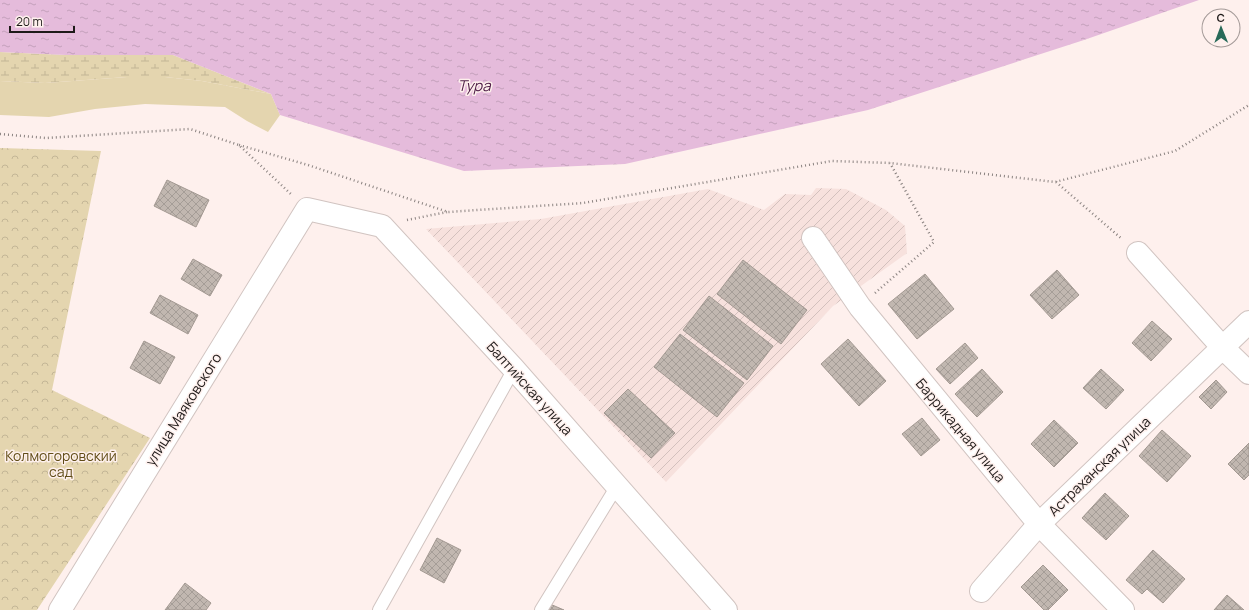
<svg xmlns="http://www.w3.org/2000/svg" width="1249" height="610" font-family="Manrope,sans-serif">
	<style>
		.industrial { fill: url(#industrial-furrows) }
		.green { fill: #e4d5af }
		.wetland { fill: url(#wetland-marsh) }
		.park { fill: url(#park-crowns) }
		.water { fill: url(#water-ripples) }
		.building { fill: url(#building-cross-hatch); stroke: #a39992 }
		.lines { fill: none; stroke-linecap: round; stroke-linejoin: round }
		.lane-casing { stroke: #d1c4c1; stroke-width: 14 }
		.street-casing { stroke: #d1c4c1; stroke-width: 24 }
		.path { stroke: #8b8381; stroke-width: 2.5; stroke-dasharray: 1 3; stroke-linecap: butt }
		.lane { stroke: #fff; stroke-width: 12 }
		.street { stroke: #fff; stroke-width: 22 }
		.labels { text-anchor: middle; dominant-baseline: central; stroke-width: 3; stroke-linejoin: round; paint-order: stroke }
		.street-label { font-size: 14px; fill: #1e1a19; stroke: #fef0ed }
		.park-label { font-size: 14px; fill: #614d17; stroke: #fef0ed }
		.water-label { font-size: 15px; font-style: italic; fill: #52214a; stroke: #fef0ed }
	</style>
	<defs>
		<pattern id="industrial-furrows" width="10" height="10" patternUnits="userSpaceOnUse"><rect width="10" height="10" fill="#f7e1dd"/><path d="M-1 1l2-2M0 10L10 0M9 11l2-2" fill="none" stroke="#d3c0bd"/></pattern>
		<pattern id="wetland-marsh" width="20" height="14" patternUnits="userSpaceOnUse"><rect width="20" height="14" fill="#e4d5af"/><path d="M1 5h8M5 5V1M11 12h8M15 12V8" fill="none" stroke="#c3b696"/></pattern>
		<pattern id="park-crowns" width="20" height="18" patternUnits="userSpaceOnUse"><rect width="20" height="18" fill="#e4d5af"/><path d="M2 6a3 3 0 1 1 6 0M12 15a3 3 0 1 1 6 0" fill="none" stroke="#c3b696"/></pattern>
		<pattern id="water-ripples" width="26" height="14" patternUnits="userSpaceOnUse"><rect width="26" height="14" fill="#e5bbdb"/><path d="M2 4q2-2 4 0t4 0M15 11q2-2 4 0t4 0" fill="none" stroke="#c4a0bb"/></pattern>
		<pattern id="building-cross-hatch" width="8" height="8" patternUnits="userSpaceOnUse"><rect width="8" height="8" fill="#c1b7b0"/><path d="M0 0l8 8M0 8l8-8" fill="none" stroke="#a59d97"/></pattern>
	</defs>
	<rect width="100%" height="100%" fill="#fef0ed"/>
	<!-- industrial -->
	<path class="industrial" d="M816 188 846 189 886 210 905 226 907 253 833 306 666 482 426 229 541 219 708 189 764 210 785 194 811 195Z"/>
	<!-- green -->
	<path class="green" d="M127 77H165L202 81 271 94 280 115 268 132 247 121 225 107 145 104 95 109 49 117 0 115V81L45 83Z"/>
	<!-- wetland -->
	<path class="wetland" d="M0 52 66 55H173L271 94 202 81 165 77H127L45 83 0 81Z"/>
	<!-- park -->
	<path class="park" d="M0 148 101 151 52 390 150 438 37 610H0Z"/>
	<!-- water -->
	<path class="water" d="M0 0H1199L1084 40 868 110 625 164 464 171 280 115 271 94 173 55H66L0 52Z"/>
	<!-- building -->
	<path class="building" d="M167 180 209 200 196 227 154 206Z
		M193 259 222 275 210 296 181 279Z
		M743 260 807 310 781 344 717 294Z
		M1057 270 1079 295 1052 319 1030 295Z
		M925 274 954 309 917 339 888 304Z
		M160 295 198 315 188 334 150 313Z
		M709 296 773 346 747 380 683 330Z
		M1152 321 1172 339 1151 361 1132 343Z
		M680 334 744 383 717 417 654 367Z
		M848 339 886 381 859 406 821 364Z
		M144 341 175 357 160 384 130 368Z
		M965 343 978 358 950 384 936 369Z
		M982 369 1003 392 977 417 955 394Z
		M1101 369 1124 390 1106 409 1083 388Z
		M1216 380 1227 392 1211 409 1199 397Z
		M628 389 675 433 651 458 604 413Z
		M922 418 940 440 921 456 902 434Z
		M1054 420 1078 443 1054 467 1031 444Z
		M1162 430 1191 456 1167 482 1139 456Z
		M1249 443V475L1244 480 1228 464Z
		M1105 493 1129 516 1106 540 1082 518Z
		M437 538 461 550 444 583 420 570Z
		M1153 550 1185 579 1163 603 1147 589 1142 594 1126 580Z
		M1043 565 1068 590 1048 610H1044L1021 587Z
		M185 583 211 603 206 610H165Z
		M1227 595 1244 610H1214Z
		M550 604 564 610H548Z"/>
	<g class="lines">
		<!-- lane casing -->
		<g class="lane-casing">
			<path id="lane" d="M379 610 514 369
				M541 610 617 486"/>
		</g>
		<!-- street casing -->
		<g class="street-casing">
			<path id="street" d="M813 238 860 307 1039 524 1123 610
				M1138 253 1223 348 1249 373
				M981 591 1039 524 1249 322
				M60 610 307 209 382 226 514 369 726 610"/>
		</g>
		<!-- path -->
		<path class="path" d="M0 134 46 138 190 129 239 145 292 195
			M239 145 308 165 448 212 583 203 832 161 890 163 1055 182 1175 151 1249 105
			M1056 182 1122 239
			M407 220 447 212
			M875 293 934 242 890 163"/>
		<!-- lane -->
		<use href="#lane" class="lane"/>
		<!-- street -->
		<use href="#street" class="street"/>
	</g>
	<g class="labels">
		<!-- street labels -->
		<g class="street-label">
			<text transform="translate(530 388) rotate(48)">Балтийская улица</text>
			<text transform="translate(183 409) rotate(-58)">улица Маяковского</text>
			<text transform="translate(961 430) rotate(50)">Баррикадная улица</text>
			<text transform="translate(1099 466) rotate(-44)">Астраханская улица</text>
		</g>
		<!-- park labels -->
		<g class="park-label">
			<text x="61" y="455">Колмогоровский<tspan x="61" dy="16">сад</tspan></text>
		</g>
		<!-- water labels -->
		<g class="water-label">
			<text x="474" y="85">Тура</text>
		</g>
	</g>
	<!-- north arrow -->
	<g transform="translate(1221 28) rotate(359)"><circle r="19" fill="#fef0ed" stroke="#a49a98"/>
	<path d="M0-3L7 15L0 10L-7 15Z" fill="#276958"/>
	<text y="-6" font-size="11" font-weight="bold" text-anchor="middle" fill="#1e1a19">С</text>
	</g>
	<!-- scale -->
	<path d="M10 26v6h64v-6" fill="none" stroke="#1e1a19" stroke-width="2"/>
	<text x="16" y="26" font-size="12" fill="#1e1a19" stroke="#fef0ed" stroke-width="3" paint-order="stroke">20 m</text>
</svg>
